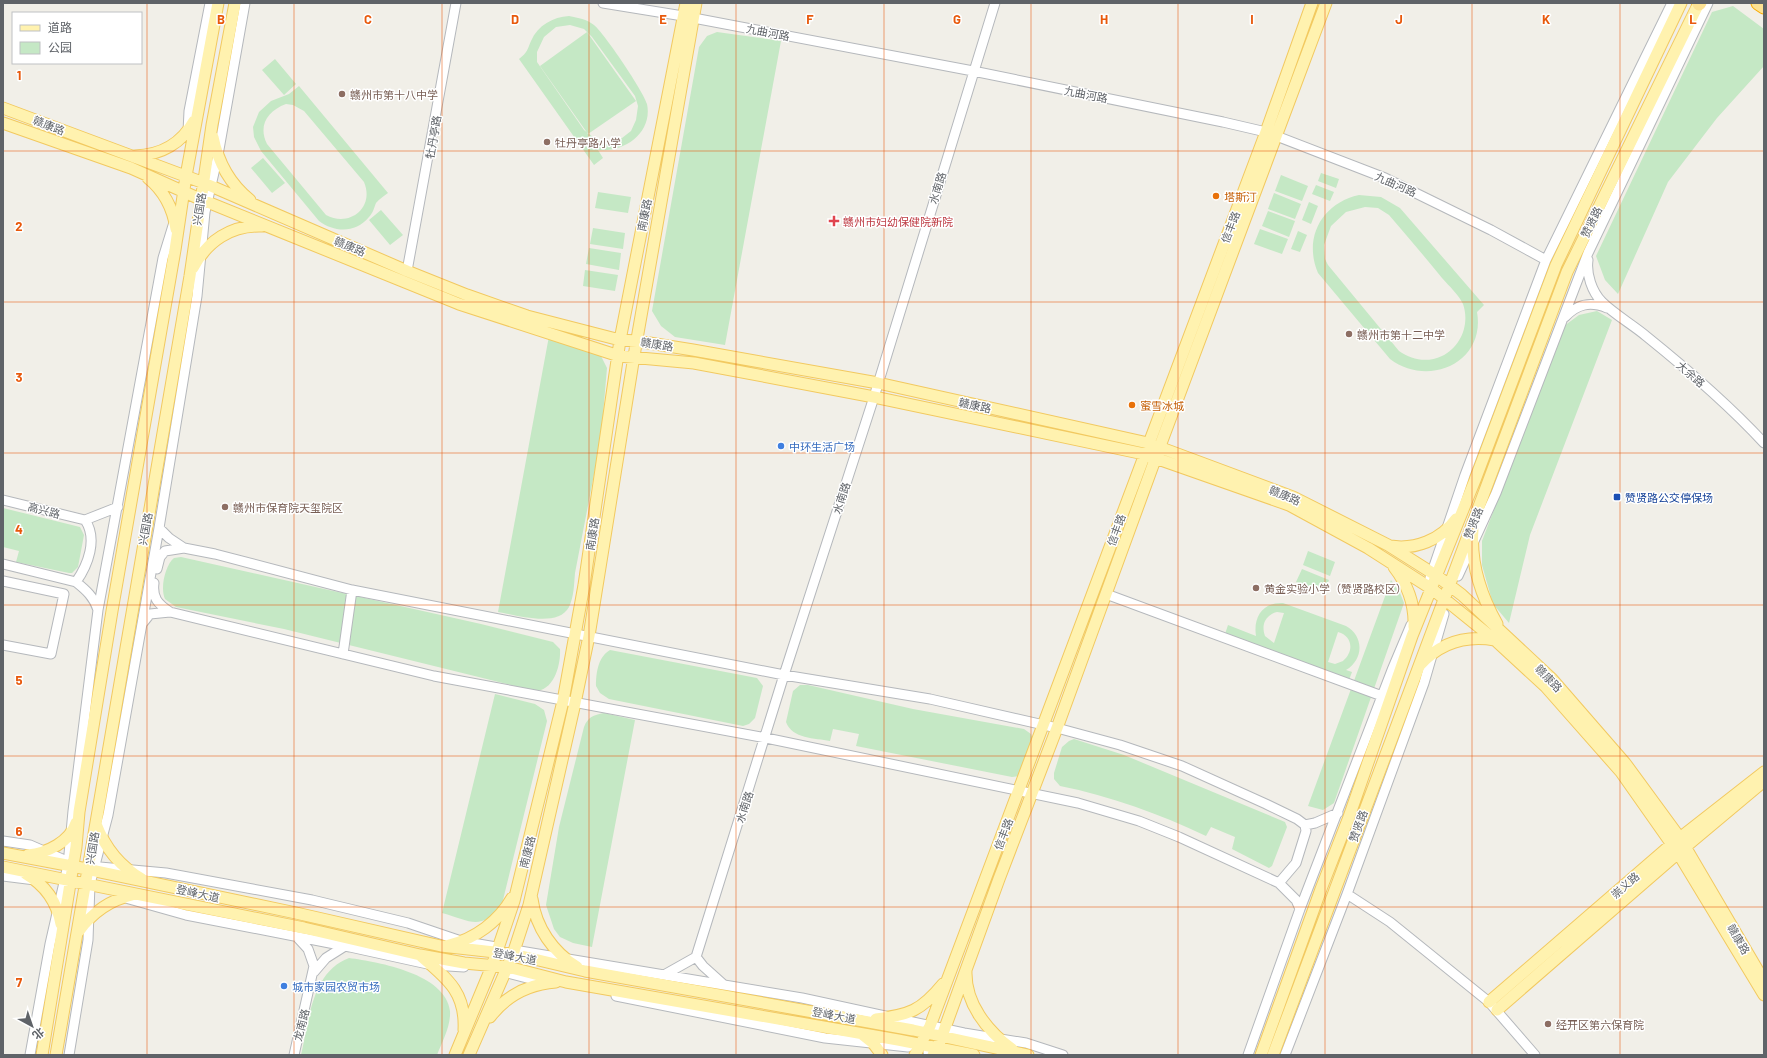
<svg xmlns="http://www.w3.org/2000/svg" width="1767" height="1058" font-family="Barlow,'Noto Sans SC',sans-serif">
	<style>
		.green { fill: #c5e8c5; fill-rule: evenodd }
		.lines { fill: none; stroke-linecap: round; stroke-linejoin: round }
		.minor-casing { stroke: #b5b8bc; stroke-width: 11 }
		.major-casing { stroke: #f2c960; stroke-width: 13 }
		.highway-casing { stroke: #f9ab00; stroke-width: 15 }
		.minor { stroke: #fff; stroke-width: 9 }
		.major { stroke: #fff2af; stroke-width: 11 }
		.highway { stroke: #fde293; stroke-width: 13 }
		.grid { fill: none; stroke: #e8590c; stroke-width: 1; stroke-opacity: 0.55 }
		.education-dot { fill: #8d6e63; stroke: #fff; stroke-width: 1.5 }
		.food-dot { fill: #e8710a; stroke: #fff; stroke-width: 1.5 }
		.health-dot { fill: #e0444e; stroke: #fff; stroke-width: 1.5 }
		.shop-dot { fill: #3f7fe0; stroke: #fff; stroke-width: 1.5 }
		.transit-dot { fill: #1a4fb4; stroke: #fff; stroke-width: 1.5 }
		.labels { text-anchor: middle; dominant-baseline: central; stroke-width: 3; stroke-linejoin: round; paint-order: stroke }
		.street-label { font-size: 11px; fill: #5f6368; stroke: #fff }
		.education-label { font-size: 11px; fill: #785e54; stroke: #fff; text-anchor: start }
		.food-label { font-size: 11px; fill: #c56008; stroke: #fff; text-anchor: start }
		.health-label { font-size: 11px; fill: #be3a42; stroke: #fff; text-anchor: start }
		.shop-label { font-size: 11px; fill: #366cbe; stroke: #fff; text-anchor: start }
		.transit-label { font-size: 11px; fill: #164399; stroke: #fff; text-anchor: start }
		.grid-label { font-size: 13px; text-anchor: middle; font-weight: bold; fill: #e8590c; stroke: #fff; stroke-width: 3; stroke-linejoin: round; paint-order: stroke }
	</style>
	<rect width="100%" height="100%" fill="#f1efe8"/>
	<!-- green -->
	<path class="green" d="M1733 6 1764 29V66L1717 118 1668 182 1618 294 1605 280 1596 256 1712 12Z
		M569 16C579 18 586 19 594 25 604 33 644 92 647 104 653 133 624 153 598 150L603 158 594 165 519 59C528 52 527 50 531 41 538 25 553 17 569 16ZM570 25 584 29 592 37 635 96 638 106 636 120 631 131 622 138 611 142 598 141 584 130 537 62V52L544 37 556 27Z
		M587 32 636 101 588 134 540 66Z
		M717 32 781 41 725 345 675 337 661 326 652 311 699 47 707 36Z
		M275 59 296 84 284 95 262 70Z
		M299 86 388 193C384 196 379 199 376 203 374 208 373 213 369 217 356 233 335 233 319 221L261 151 254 137 253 127 259 112 271 101 289 94ZM286 104 293 105 304 111 364 182C375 208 349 228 326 215L267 144C258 126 267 111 286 104Z
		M263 158 285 183 272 193 251 168Z
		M1321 173 1339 179 1336 188 1318 181Z
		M1281 175 1308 186 1302 201 1275 191Z
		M1316 185 1334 192 1330 201 1312 194Z
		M598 192 631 197 628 213 595 208Z
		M1274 193 1301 204 1295 219 1268 209Z
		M1359 195 1381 197 1400 208 1484 305 1477 312C1486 363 1428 388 1390 359L1318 273C1303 238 1322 203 1359 195ZM1365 207 1378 208 1389 215C1407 236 1425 257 1442 278 1449 286 1459 295 1463 304 1470 324 1461 347 1442 356 1427 363 1412 360 1399 351L1328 265 1325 259 1324 245 1331 226 1346 212Z
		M1309 202 1318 206 1311 224 1302 220Z
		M381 210 403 235 390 245 369 220Z
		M1268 211 1295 221 1289 237 1262 226Z
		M593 228 625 233 623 249 590 244Z
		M1260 229 1288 239 1282 254 1254 244Z
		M1298 231 1307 235 1300 252 1291 249Z
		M589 248 621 253 619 270 586 264Z
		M585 270 618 275 615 291 583 286Z
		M1597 311 1612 320 1530 535 1509 623 1493 604 1482 565V541L1564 326 1579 315Z
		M549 336 598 350 607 368 601 438 575 573C574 584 574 597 569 607 558 628 517 615 498 612Z
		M3 508 80 527 84 535 78 567 72 573H69L16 562 19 551 3 547Z
		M1308 551 1335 562 1330 576 1303 565Z
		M181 557 481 624 553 642 560 649C561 665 554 691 535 691L284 629 176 607 165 599C160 589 165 565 174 558Z
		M1302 569 1329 580 1324 593 1296 582Z
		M1391 580 1400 593 1404 603 1334 803 1323 810 1308 806Z
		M1283 603 1346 626C1364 636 1364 659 1346 670L1352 672 1349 680 1225 634 1228 625 1256 636C1253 617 1263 602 1283 603ZM1277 612 1284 613 1274 643 1265 636C1261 625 1265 615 1277 612ZM1338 632C1353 636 1354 652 1343 661L1335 664 1328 662Z
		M610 650 757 678 763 686 755 718 749 724 743 726 609 699 600 693 596 686C596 673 598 657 610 650Z
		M800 685H808L913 709 1024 729 1031 734 1033 740 1019 776 1012 777 856 746 859 734 833 729 830 741C815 738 792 739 786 722L793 691Z
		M495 694 535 704 544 710 547 721 502 904C480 932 472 921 442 913Z
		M604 713 635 720 592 947 573 943 560 937 554 929 546 905 559 827 584 727C588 717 593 715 604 713Z
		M1074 739 1124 755 1285 822 1287 827 1272 866 1269 868 1232 849 1235 837 1211 827 1206 836C1160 814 1110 796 1060 786L1054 779V773L1062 747 1069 741Z
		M349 958C379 962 446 974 450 1011 451 1026 442 1042 437 1055H301C309 1022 311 972 349 958Z"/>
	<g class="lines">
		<!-- minor casing -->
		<g class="minor-casing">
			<path id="minor" d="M603 3 683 16 973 71 1223 122 1266 132 1385 178 1491 230 1546 260
				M188 132 189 111 210 3
				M1588 260C1586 274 1592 292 1602 302 1614 314 1633 325 1646 336 1687 369 1728 404 1764 443
				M407 271 456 3
				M1565 317C1577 304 1590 301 1607 308
				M3 500 85 520
				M85 520 118 507
				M159 528 169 538 184 548 215 554 352 590 784 675 930 699 1057 728 1120 745 1182 766 1266 804 1297 819 1305 825 1315 823 1338 813
				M3 564 76 582C88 565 98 539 85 520
				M157 569 160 557 165 551 184 548
				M1458 576 1496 493 1588 253 1708 3
				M1430 578 1465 475 1546 260 1672 3
				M3 581 64 594 51 654 3 645
				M76 582C86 590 94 597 98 610
				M154 583C152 598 158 604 170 612
				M1106 594 1382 696
				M142 624 150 614 170 612 434 676 766 738 1078 803 1139 821 1179 837 1279 883 1296 900 1300 909
				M343 654 352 590
				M3 841 30 845 69 862
				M100 867 166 873 312 900 408 923 461 941 496 947
				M3 876 35 880
				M1279 883 1296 863 1306 831 1305 825
				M1347 894 1390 922 1489 1002 1535 1055
				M122 897 186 915 350 947 432 965 464 967
				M520 951 802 998 964 1033 1026 1043 1063 1055
				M696 957 703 966 723 984
				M314 972 326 958 345 946
				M504 972 546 983
				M664 975 696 957 784 675 874 397 995 3
				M616 996 825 1038 908 1047
				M928 1052 945 1055
				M30 1055 50 944 68 865 73 811 98 610 163 258 175 219
				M69 1055 88 940 90 884 108 815 159 528 197 296 205 212 218 155 245 3
				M294 1055 314 966 308 949 297 937
				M1248 1055 1300 909 1392 670 1411 625
				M1285 1055 1347 894 1424 683 1444 614"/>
		</g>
		<!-- major casing -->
		<g class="major-casing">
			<path id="major" d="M3 108 204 183 407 271 467 295 527 316 620 340 637 341 693 350 878 383 1148 443 1293 497 1388 545 1437 576 1462 595 1552 679 1625 763 1680 838 1764 981
				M3 123 131 168 200 199 459 304 619 356 694 363 874 397 1144 454 1289 505 1368 548 1432 589 1495 640 1546 687 1621 772 1678 853 1764 995
				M213 137C218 162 230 184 250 200
				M135 156C161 155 182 143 194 121
				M148 178C164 191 173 208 176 229
				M193 268C207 241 231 225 262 226
				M1473 530C1470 564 1481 595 1497 624
				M1390 546C1415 550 1441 540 1456 519
				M1394 567C1408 585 1415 604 1414 627
				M1420 665C1440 643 1466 635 1495 640
				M96 824C105 848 119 866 142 879
				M3 853 72 866 296 913 441 946 513 954 585 971 913 1030 1028 1055
				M28 855C47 853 70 842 76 823
				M3 867 304 928 420 955 464 963 508 967 566 982 898 1040 974 1055
				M26 874C45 885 57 902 61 924
				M532 899C536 928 553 952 577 967
				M79 931C92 913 110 900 132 895
				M449 945C475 939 499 921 512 898
				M422 957C448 979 466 993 464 1030
				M966 971C965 1003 987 1031 1012 1049
				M1489 1002 1672 844 1764 772
				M1497 1010 1678 853 1764 781
				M490 1017C506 996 529 984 556 982
				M876 1019C909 1015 921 1011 943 984
				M863 1035 873 1043 882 1055
				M42 1055 76 847 79 812 112 611 175 250 186 176 218 3
				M56 1055 190 276 212 125 235 3
				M455 1055 492 966 514 901 563 701 584 585 620 340 686 3
				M469 1055 513 954 529 905 575 703 589 636 634 356 696 3
				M915 1055 930 1026 1266 132 1312 3
				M933 1055 938 1047 999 879 1057 728 1160 446 1326 3
				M1261 1055 1321 889 1349 817 1412 636 1475 480 1556 265 1681 3
				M1273 1055 1567 272 1699 3"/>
		</g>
		<!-- highway casing -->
		<g class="highway-casing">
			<path id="highway" d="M1758 3 1764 7
				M1699 4 1700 3"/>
		</g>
		<!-- minor -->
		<use href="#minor" class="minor"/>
		<!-- major -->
		<use href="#major" class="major"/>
		<!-- highway -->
		<use href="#highway" class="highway"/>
	</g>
	<!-- grid -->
	<path class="grid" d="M147 3V1055M294 3V1055M442 3V1055M589 3V1055M736 3V1055M884 3V1055M1031 3V1055M1178 3V1055M1325 3V1055M1472 3V1055M1620 3V1055M3 151H1764M3 302H1764M3 453H1764M3 605H1764M3 756H1764M3 907H1764"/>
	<!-- markers -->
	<g class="education-dot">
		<circle cx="342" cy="94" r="4"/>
		<circle cx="547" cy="142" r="4"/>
		<circle cx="1349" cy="334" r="4"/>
		<circle cx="225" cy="507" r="4"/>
		<circle cx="1256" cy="588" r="4"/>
		<circle cx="1548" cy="1024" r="4"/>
	</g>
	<g class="food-dot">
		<circle cx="1216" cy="196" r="4"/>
		<circle cx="1132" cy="405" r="4"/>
	</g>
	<path class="health-dot" d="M832 215h4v4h4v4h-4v4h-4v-4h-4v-4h4z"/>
	<g class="shop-dot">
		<circle cx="781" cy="446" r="4"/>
		<circle cx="284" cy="986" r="4"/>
	</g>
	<rect class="transit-dot" x="1613" y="493" width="8" height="8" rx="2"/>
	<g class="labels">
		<!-- street labels -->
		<g class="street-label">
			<text transform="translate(768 32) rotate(11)">九曲河路</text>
			<text transform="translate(1086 94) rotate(11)">九曲河路</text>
			<text transform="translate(49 125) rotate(21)">赣康路</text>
			<text transform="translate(433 137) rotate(-80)">牡丹亭路</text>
			<text transform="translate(1396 184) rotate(24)">九曲河路</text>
			<text transform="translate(937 188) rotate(-73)">水南路</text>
			<text transform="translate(199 209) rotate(-81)">兴国路</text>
			<text transform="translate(644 215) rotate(-79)">南康路</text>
			<text transform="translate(1591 222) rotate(-64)">赞贤路</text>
			<text transform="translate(1230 227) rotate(-69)">信丰路</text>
			<text transform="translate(350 246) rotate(23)">赣康路</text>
			<text transform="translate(657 344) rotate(9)">赣康路</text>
			<text transform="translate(1691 374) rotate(41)">大余路</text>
			<text transform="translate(975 405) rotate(12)">赣康路</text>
			<text transform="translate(1285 495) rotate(23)">赣康路</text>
			<text transform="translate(841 498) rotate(-72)">水南路</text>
			<text transform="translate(44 510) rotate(14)">高兴路</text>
			<text transform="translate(1473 523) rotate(-69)">赞贤路</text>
			<text transform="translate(145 529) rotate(-80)">兴国路</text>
			<text transform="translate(1116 530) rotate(-70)">信丰路</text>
			<text transform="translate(592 534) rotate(-81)">南康路</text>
			<text transform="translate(1549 678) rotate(46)">赣康路</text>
			<text transform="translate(744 807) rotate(-72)">水南路</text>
			<text transform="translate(1358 826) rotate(-70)">赞贤路</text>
			<text transform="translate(1003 834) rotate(-69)">信丰路</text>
			<text transform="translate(92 848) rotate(-81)">兴国路</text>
			<text transform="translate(527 852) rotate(-76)">南康路</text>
			<text transform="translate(1625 885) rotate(-41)">崇义路</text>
			<text transform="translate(198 893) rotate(12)">登峰大道</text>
			<text transform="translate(1739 939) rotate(60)">赣康路</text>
			<text transform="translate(515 956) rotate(11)">登峰大道</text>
			<text transform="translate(834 1015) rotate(11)">登峰大道</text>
			<text transform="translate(301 1025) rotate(-76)">龙南路</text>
		</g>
		<!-- education labels -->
		<g class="education-label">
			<text x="350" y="94">赣州市第十八中学</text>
			<text x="555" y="142">牡丹亭路小学</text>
			<text x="1357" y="334">赣州市第十二中学</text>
			<text x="233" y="507">赣州市保育院天玺院区</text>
			<text x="1264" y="588">黄金实验小学（赞贤路校区）</text>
			<text x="1556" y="1024">经开区第六保育院</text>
		</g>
		<!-- food labels -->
		<g class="food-label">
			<text x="1224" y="196">塔斯汀</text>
			<text x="1140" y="405">蜜雪冰城</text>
		</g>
		<!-- health labels -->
		<g class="health-label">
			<text x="843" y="221">赣州市妇幼保健院新院</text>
		</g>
		<!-- shop labels -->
		<g class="shop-label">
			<text x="789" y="446">中环生活广场</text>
			<text x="292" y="986">城市家园农贸市场</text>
		</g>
		<!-- transit labels -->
		<g class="transit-label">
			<text x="1625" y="497">赞贤路公交停保场</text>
		</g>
	</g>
	<g class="grid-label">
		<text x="221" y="24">B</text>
		<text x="368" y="24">C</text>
		<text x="515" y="24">D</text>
		<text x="663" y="24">E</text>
		<text x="810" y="24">F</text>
		<text x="957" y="24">G</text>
		<text x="1104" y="24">H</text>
		<text x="1252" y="24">I</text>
		<text x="1399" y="24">J</text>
		<text x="1546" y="24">K</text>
		<text x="1693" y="24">L</text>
		<text x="19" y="80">1</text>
		<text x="19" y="231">2</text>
		<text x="19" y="382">3</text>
		<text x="19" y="534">4</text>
		<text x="19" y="685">5</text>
		<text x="19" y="836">6</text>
		<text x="19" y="987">7</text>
	</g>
	<!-- border -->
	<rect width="1767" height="1058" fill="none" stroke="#5f6368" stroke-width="8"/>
	<!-- legend -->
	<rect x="12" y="12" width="130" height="52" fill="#ffffff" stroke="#bfc1c3"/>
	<rect x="20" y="25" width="20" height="6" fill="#fff2af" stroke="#bfc1c3"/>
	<text x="48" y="32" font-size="12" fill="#5f6368">道路</text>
	<rect x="20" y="42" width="20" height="12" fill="#c5e8c5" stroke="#bfc1c3"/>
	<text x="48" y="52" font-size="12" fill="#5f6368">公园</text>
	<!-- north arrow -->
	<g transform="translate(32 1026) rotate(140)" stroke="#ffffff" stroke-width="3" paint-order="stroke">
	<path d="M0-3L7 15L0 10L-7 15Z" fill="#5f6368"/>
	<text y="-6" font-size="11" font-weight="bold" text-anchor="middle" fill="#5f6368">北</text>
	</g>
</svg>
